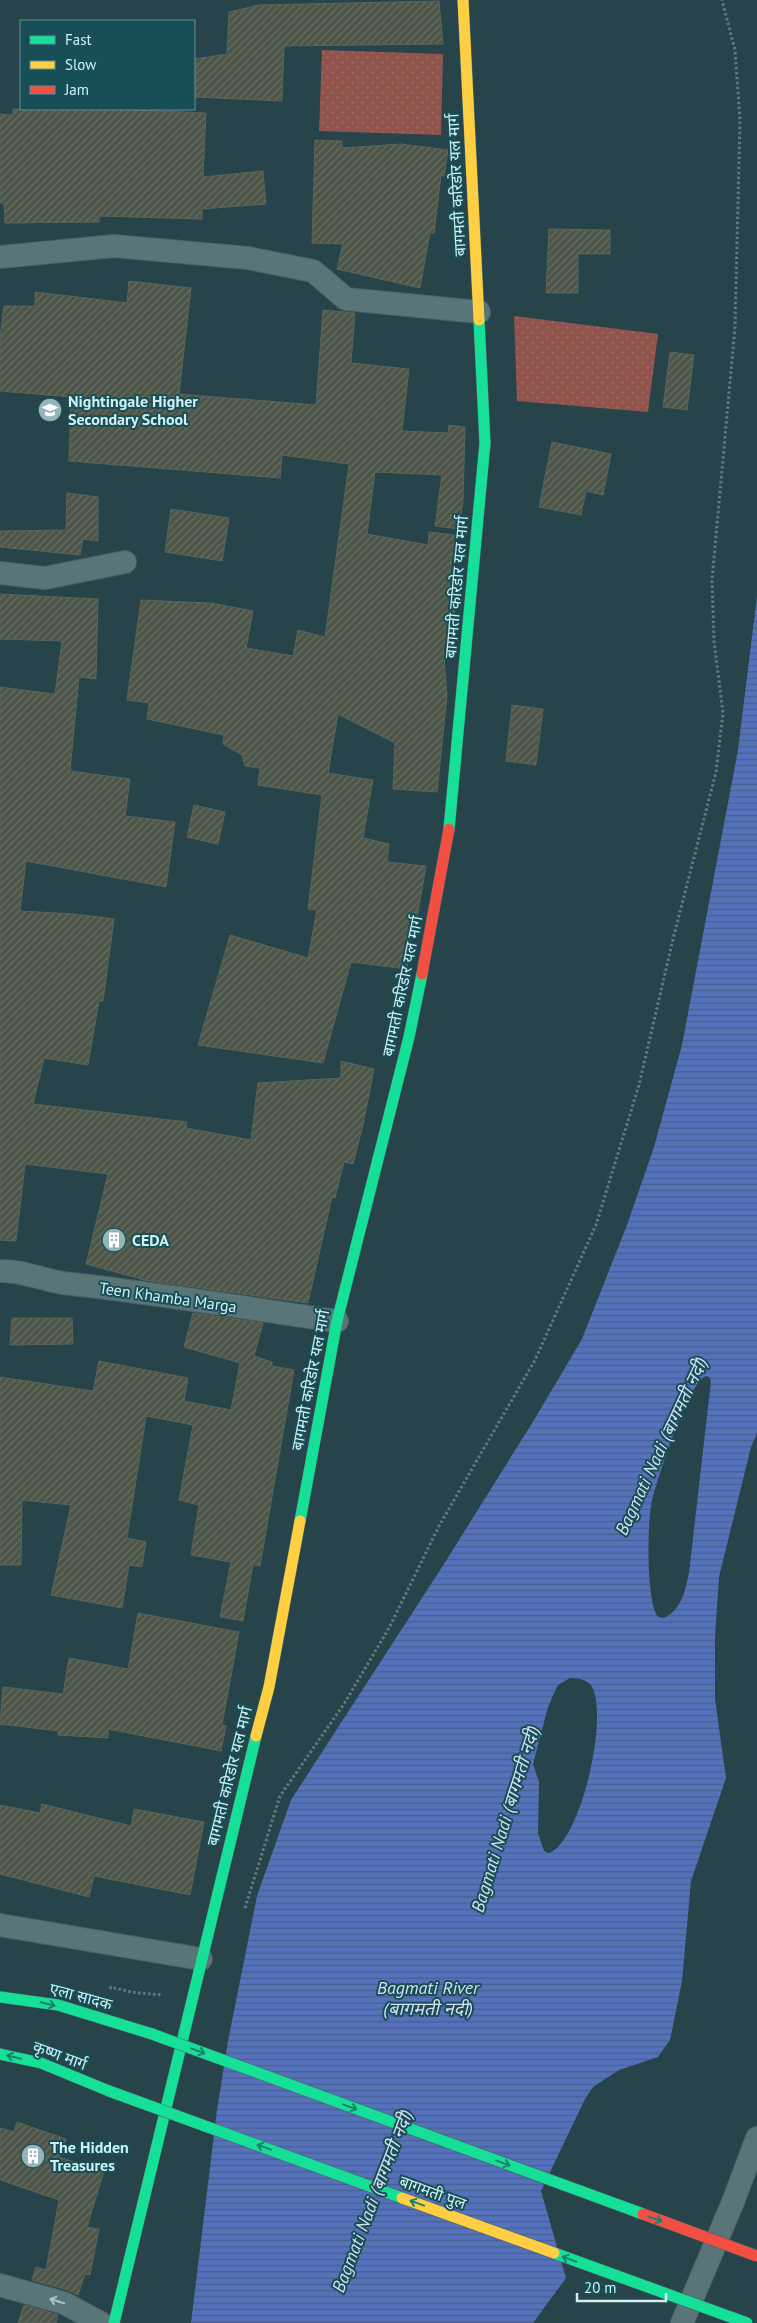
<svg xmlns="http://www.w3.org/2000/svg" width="757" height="2323" font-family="'PT Sans','Noto Sans Devanagari',sans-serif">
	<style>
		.park { fill: url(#park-dots) }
		.water { fill: url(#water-rules); fill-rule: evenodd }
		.building { fill: url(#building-hatch); stroke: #5a645d }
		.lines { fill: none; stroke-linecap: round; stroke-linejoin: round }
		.street-casing { stroke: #496266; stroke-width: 24 }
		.fast-casing { stroke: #496266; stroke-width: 12 }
		.slow-casing { stroke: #496266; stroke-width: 12 }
		.jam-casing { stroke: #496266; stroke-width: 12 }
		.path { stroke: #637a7d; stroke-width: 3; stroke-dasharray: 2.5 2.5; stroke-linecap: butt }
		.street { stroke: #5a7578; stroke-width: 22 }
		.fast { stroke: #16e098; stroke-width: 11 }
		.slow { stroke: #ffcf43; stroke-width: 11 }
		.jam { stroke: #f24e42; stroke-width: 11 }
		.fast-bridge-casing { stroke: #496266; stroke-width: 12; stroke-linecap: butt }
		.slow-bridge-casing { stroke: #496266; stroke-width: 12; stroke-linecap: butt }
		.jam-bridge-casing { stroke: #496266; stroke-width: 12; stroke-linecap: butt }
		.fast-bridge { stroke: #16e098; stroke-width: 11 }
		.slow-bridge { stroke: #ffcf43; stroke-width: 11 }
		.jam-bridge { stroke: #f24e42; stroke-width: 11 }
		.oneway { stroke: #17826e }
		.oneway2 { stroke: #a6c6ca }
		.labels { text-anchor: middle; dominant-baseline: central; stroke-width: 4; stroke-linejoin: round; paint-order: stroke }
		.street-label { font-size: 16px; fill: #cff1f6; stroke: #184f57 }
		.poi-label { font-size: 16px; font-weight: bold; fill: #cff1f6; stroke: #184f57; text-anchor: start }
		.water-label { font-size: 18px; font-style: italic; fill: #d6dff5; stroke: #184f57 }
	</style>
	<defs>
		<pattern id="park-dots" width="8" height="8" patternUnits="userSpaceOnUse" patternTransform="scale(1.25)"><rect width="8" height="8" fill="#91544d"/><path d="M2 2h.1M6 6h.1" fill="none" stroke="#9f6d67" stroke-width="1.8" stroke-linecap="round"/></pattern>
		<pattern id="water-rules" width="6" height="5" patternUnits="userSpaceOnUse" patternTransform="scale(1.25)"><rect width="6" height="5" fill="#5472bc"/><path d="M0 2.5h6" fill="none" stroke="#4a5f89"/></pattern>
		<pattern id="building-hatch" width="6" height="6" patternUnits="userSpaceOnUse" patternTransform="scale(1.25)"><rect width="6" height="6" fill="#4d5548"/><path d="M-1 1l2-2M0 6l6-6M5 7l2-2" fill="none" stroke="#666e63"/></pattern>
	</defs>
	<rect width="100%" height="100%" fill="#264449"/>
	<!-- park -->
	<path class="park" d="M322 50 443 54 441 135 319 131Z
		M514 316 658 334 648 412 517 401Z"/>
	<!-- water -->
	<path class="water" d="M757 596V1433L751 1447 719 1577 715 1637V1699L726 1778 691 1881 682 1981 670 2040 658 2057 619 2070 593 2087 585 2099 541 2191 566 2278 533 2323H191L217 2110 228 2041 257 1896 291 1800 444 1564 534 1420 582 1339 627 1225 654 1147 682 1045 738 750ZM706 1376 709 1377 711 1381 689 1573C685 1591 682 1609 664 1618L658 1617C646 1602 647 1521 652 1501 657 1480 688 1382 706 1376ZM570 1678C577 1678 586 1679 591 1685 610 1713 581 1842 549 1853L544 1851 538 1833 539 1782 533 1764 548 1707 554 1693 558 1685Z"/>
	<!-- building -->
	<path class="building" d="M439 1 443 44 284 46 282 101 194 97V59L227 54 229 12 259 5Z
		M13 109H116L206 113 203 177 263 171 266 204 202 209V219L99 216V222L5 223 4 203H0V114L13 115Z
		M315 140 342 141V148L401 144 448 150 444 176 441 175 434 233H430L420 288 337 269 343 244 312 243Z
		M549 229 610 230V254H578V293H546Z
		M129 281 191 288 179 394 316 405 323 310 355 313 351 363 409 369 402 431 448 433 449 425 465 427 463 500 459 529 435 526 442 475 375 472 367 534 428 545 429 532 455 535 449 581 457 583 452 645 443 644 447 696 444 725 437 792 393 789 395 743 338 714 328 773 373 780 363 838 389 844 387 862 426 866 416 923H412L407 969 351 962 323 1063 198 1045 230 935 308 958 317 910 308 909 322 795 258 785 260 768 245 766 242 755 223 744 224 735 147 719 149 703 127 700 141 600 210 603 253 611 246 648 293 656 298 630 325 637 349 464 282 455 280 478 69 461 71 397 0 391V338L4 306H35V292L127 303Z
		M670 352 694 355 687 410 663 407Z
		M552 442 611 454 603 495 586 491 581 515 539 507Z
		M67 493 98 497V541L83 539 80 555 0 547V531L66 530Z
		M171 509 229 518 222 561 165 552Z
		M0 594 98 599 96 679 79 677 70 771 130 779 125 816 175 822 166 887 26 861 20 911 74 914 114 919 103 1001H99L88 1065 44 1058 33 1104 187 1122 186 1128 251 1140 258 1083 341 1078V1061L374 1069 363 1125 353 1164 344 1162 335 1198 332 1197 308 1303 144 1280 86 1264 108 1174 25 1164 16 1241 0 1240V687L55 694 62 641 0 639Z
		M512 705 543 709 536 765 506 761Z
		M194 805 225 812 218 844 187 837Z
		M193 1313 263 1323 254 1356 272 1362V1366L294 1370 260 1566 253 1565 243 1621 220 1617 231 1562 191 1555 199 1505 179 1500 193 1425 146 1416 127 1538 146 1542 142 1567 129 1565 122 1608 51 1595 71 1505 22 1500 21 1565H0V1377L93 1391 99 1361 188 1378 184 1401 231 1410 240 1363 184 1347Z
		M12 1318H72L73 1344 10 1345Z
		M138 1613 239 1632 222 1725 226 1726 221 1751 108 1729V1738L58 1735V1731L0 1724 3 1687 63 1694 69 1658 128 1669Z
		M42 1804 131 1826 134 1809 204 1822 190 1895 94 1876 89 1897 0 1874V1805L40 1813Z
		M17 2122 66 2139 59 2157 104 2171 87 2227 99 2229 90 2275 85 2274 78 2295 68 2290 32 2280 36 2267 46 2270 59 2200 0 2180V2128L14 2132Z
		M24 2305 58 2315 56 2323H18Z"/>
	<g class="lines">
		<!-- street casing -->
		<g class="street-casing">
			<path id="street" d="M0 257 114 246 248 258 313 271 346 299 479 312
				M0 573 45 578 125 562
				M0 1271C22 1270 42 1280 63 1283 155 1293 246 1308 337 1321
				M0 1925 201 1959
				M0 2285 64 2303 101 2323
				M682 2323 733 2202 757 2138"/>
		</g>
		<!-- fast casing -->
		<g class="fast-casing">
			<path id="fast" d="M449 829 485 443 479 320
				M300 1521 337 1321 409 1037 422 974
				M0 1997 58 2005 152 2034
				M0 2054 41 2063 109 2091
				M114 2323 256 1736"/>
		</g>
		<!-- slow casing -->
		<g class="slow-casing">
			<path id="slow" d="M463 0 479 320
				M256 1736 269 1687 300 1521"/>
		</g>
		<!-- jam casing -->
		<g class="jam-casing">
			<path id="jam" d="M422 974 449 829"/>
		</g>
		<!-- path -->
		<path class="path" d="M245 1908 280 1796 344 1704 389 1628 439 1526 535 1360 596 1225 639 1085 674 935 716 772 723 713 714 641 712 580 735 327 740 120 735 50 722 0
			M110 1989 111 1987 131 1992 162 1995"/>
		<!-- street -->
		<use href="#street" class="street"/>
		<!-- fast -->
		<use href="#fast" class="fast"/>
		<!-- slow -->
		<use href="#slow" class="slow"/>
		<!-- jam -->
		<use href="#jam" class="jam"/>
		<!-- fast-bridge casing -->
		<g class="fast-bridge-casing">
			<path id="fast-bridge" d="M152 2034 643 2214
				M109 2091 402 2198
				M554 2253 747 2323"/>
		</g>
		<!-- slow-bridge casing -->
		<g class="slow-bridge-casing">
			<path id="slow-bridge" d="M402 2198 554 2253"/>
		</g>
		<!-- jam-bridge casing -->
		<g class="jam-bridge-casing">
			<path id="jam-bridge" d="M643 2214 757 2256"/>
		</g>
		<!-- fast-bridge -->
		<use href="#fast-bridge" class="fast-bridge"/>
		<!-- slow-bridge -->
		<use href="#slow-bridge" class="slow-bridge"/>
		<!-- jam-bridge -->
		<use href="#jam-bridge" class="jam-bridge"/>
	</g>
	<!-- one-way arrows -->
	<defs><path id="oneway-shaft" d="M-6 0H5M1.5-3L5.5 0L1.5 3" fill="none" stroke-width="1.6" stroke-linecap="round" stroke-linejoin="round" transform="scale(1.25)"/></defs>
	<g class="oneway">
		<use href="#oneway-shaft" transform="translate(48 2004) rotate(14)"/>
		<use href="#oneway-shaft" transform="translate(198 2051) rotate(20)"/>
		<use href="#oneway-shaft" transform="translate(14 2057) rotate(-167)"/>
		<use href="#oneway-shaft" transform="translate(350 2107) rotate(20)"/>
		<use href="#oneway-shaft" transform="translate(264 2147) rotate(-160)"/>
		<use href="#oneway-shaft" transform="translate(503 2163) rotate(20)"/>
		<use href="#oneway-shaft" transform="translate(417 2203) rotate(-160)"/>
		<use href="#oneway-shaft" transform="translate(655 2219) rotate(20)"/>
		<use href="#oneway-shaft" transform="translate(569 2259) rotate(-160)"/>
	</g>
	<use class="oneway2" href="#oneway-shaft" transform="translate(57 2301) rotate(-163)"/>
	<!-- icons -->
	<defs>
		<g id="school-disc" transform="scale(1.25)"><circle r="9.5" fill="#94b4b9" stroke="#184f57"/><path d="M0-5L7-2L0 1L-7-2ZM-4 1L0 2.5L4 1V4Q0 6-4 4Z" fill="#fff"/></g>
		<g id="building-disc" transform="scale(1.25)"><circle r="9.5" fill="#94b4b9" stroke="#184f57"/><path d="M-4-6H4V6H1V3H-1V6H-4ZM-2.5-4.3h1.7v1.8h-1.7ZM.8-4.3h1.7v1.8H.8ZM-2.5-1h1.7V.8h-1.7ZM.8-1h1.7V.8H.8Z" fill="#fff"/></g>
	</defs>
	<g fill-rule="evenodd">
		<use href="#school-disc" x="50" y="410"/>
		<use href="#building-disc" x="114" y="1240"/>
		<use href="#building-disc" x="33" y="2156"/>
	</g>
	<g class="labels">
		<!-- street labels -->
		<g class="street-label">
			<text transform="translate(456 185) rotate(-93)">बागमती करिडोर यल मार्ग</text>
			<text transform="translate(456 587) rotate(-85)">बागमती करिडोर यल मार्ग</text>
			<text transform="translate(402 986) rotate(-78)">बागमती करिडोर यल मार्ग</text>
			<text transform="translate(168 1297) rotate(8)">Teen Khamba Marga</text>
			<text transform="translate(310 1380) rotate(-79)">बागमती करिडोर यल मार्ग</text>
			<text transform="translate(229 1776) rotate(-76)">बागमती करिडोर यल मार्ग</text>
			<text transform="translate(81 1996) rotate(15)">एला सादक</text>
			<text transform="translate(60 2055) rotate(20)">कृष्ण मार्ग</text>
			<text transform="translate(433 2192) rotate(20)">बागमती पुल</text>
		</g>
		<!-- poi labels -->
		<g class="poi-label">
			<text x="68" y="401">Nightingale Higher<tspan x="68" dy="18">Secondary School</tspan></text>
			<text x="132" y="1240">CEDA</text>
			<text x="50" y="2147">The Hidden<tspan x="50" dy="18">Treasures</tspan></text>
		</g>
		<!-- water labels -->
		<g class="water-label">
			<text transform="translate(661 1446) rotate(-65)">Bagmati Nadi (बागमती नदी)</text>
			<text transform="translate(505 1819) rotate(-73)">Bagmati Nadi (बागमती नदी)</text>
			<text x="428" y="1987">Bagmati River<tspan x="428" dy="21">(बागमती नदी)</tspan></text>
			<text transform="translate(372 2201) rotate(-69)">Bagmati Nadi (बागमती नदी)</text>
		</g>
	</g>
	<!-- legend -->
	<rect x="20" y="20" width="175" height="90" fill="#184f57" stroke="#619097"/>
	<rect x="30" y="36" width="25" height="8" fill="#16e098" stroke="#619097"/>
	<text x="65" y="45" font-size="15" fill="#cff1f6">Fast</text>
	<rect x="30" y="61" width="25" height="8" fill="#ffcf43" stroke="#619097"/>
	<text x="65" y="70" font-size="15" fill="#cff1f6">Slow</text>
	<rect x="30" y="86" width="25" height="8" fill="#f24e42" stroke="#619097"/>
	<text x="65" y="95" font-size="15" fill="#cff1f6">Jam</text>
	<!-- scale -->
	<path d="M577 2293v8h89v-8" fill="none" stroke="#cff1f6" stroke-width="2.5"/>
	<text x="584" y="2293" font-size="15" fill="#cff1f6" stroke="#184f57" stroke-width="4" paint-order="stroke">20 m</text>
</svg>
